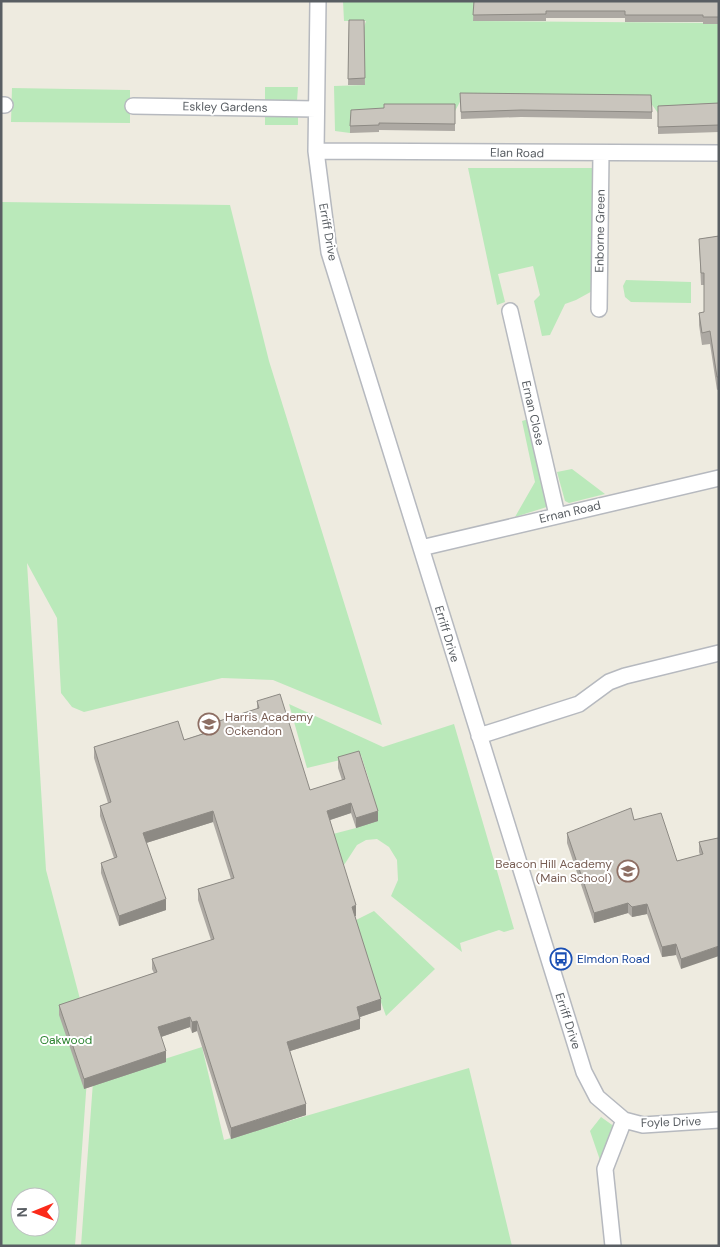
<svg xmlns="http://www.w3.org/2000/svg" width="720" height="1247" font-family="'DM Sans',sans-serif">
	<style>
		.green { fill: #bae9ba; fill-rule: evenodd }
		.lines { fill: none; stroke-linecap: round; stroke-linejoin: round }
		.street-casing { stroke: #b6b9bf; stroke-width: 18 }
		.street { stroke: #fff; stroke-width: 15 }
		.wall { fill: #ada9a3 }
		.shaded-wall { fill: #8d8a84 }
		.building { fill: #c9c5bd; stroke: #8d8a84 }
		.labels { text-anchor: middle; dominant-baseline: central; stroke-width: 4; stroke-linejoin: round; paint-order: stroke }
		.street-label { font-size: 12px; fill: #595e63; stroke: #fff }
		.education-label { font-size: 12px; fill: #785e54; stroke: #fff; text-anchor: start }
		.transit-label { font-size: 12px; fill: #164399; stroke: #fff; text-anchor: start }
		.park-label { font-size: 12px; fill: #2a822e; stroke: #fff }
	</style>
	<rect width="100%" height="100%" fill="#eeebe0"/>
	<!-- green -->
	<path class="green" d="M343 1H474V21L719 23V110L658 113 650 102 461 100 455 111 351 117 350 133 335 131 334 86 365 85 364 27 366 21H344Z
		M265 87H298L297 101H265Z
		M12 88 130 90V123L11 122Z
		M265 113H298V125H265Z
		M468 168H592V186L597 191 596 289 576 300 565 304 550 335 542 336 534 301 540 295 533 266 498 274 505 302 497 305Z
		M1 202 230 205 269 361 382 725 273 680 222 678 84 712 72 707 61 693 57 618 27 563 46 870 90 1037 75 1246H1ZM20 1197H50V1227H20Z
		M626 280 691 282V303L631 302 625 297 623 286Z
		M532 418 553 505 515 517 535 482 522 421Z
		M572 469 605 494 569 503 565 501 557 472Z
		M289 704 383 747 454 724 514 929 504 932 499 930 460 943 462 952 391 896 398 880 397 860 389 847 377 839 366 840 357 845 344 865 333 834 356 828 366 785 370 783 361 755 307 768Z
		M374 911 435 969 386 1016 352 922Z
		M202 1047 224 1140 469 1068 512 1246H81L93 1082Z
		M601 1117 615 1127 601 1163 590 1131Z"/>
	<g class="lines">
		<!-- street casing -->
		<g class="street-casing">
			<path id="street" d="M318 1 316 151 329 252 584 1072 597 1097 624 1120 643 1125 719 1120
				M1 105H5
				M133 106 316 109
				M316 151 719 153
				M599 309 601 154
				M510 311 557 515
				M421 548 719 478
				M479 736 579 704 609 682 625 676 719 653
				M613 1246 605 1169 624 1120"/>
		</g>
		<!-- street -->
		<use href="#street" class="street"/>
	</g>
	<!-- wall -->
	<path class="wall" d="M474 1H719V24H703V22H625V18H546V21H473Z
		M349 20H364L365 85H348Z
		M460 93 652 112V119L521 117 461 119Z
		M719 103V132L658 134V106Z
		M455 104V131L379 130V132L350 133V126Z
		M719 236V389L717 390 710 344 702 345 699 325V313L704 312V285H701L699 239Z
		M257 701 310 790 342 780 338 768V757L378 821 356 828 351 813 330 820 356 916H355L381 1010 360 1017V1029L290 1051 306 1115 231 1139 197 1031 192 1033 190 1027 161 1037 166 1062 84 1089 59 1015V1005L154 973 152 969V959L211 940 198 900V889L231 879 213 822 146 843 166 910 119 926 101 873V863L114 858 100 816V806L108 803 94 758V747L184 740 204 733V726L257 709Z
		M634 820 677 861 700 855 699 852V842L718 838 681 969 676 955 662 957 647 914 632 917 628 913 594 923 567 843V833Z"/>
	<!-- shaded-wall -->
	<path class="shaded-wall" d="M351 803V813L327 821V811Z
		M213 811V822L143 844V833Z
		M378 811V821L356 828V818Z
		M166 899V910L119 926V916Z
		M628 903V913L594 923V913Z
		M647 904V914L632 917V907Z
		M356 905V916L352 917V907Z
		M676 944V955L662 957V947Z
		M719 946V956L681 969V959Z
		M381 999V1010L357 1018V1007Z
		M190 1017V1027L158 1038V1027Z
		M360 1019V1029L287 1052V1042Z
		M197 1021V1031L192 1033V1022Z
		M166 1051V1062L84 1089V1079Z
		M306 1104V1115L231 1139V1128Z"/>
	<!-- building -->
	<path class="building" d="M474 1H719V17H703V15H625V11H546V14L473 15Z
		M349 20H364L365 78 348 79Z
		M460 93 651 95 652 112 521 110 461 112Z
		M719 103V125L658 127V106Z
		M384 104H455V124L379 123V125L350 126 351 110 384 108Z
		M719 236V377H717L710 331 702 333 699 313 704 312V273H701L699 239Z
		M280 694 310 790 345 779 338 757 359 751 378 811 356 818 351 803 327 811 356 905 352 907 381 999 357 1007 360 1019 287 1042 306 1104 231 1128 197 1021 192 1022 190 1017 158 1027 166 1051 84 1079 59 1005 157 972 152 959 214 939 198 889 234 878 213 811 143 833 166 899 119 916 101 863 117 857 100 806 111 802 94 747 178 721 184 740 206 733 204 726 259 708 257 701Z
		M631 808 634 820 661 813 677 861 703 854 699 842 718 838 719 842V946L681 959 676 944 662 947 647 904 632 907 628 903 594 913 567 833Z"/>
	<!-- icons -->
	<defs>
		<g id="school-ring" transform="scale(1.125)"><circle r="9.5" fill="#fff" stroke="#8d6e63" stroke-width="1.5"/><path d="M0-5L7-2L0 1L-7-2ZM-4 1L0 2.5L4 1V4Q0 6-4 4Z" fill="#8d6e63"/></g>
		<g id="bus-ring" transform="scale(1.125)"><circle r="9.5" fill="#fff" stroke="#1a4fb4" stroke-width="1.5"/><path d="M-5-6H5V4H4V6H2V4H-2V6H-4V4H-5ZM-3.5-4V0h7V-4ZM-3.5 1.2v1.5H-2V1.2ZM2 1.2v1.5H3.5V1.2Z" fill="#1a4fb4"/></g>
	</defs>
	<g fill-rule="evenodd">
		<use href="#school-ring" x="209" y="724"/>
		<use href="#school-ring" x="628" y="871"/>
		<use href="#bus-ring" x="561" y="959"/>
	</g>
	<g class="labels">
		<!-- street labels -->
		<g class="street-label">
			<text transform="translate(225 107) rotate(1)">Eskley Gardens</text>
			<text transform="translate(517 153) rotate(1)">Elan Road</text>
			<text transform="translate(600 231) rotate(-89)">Enborne Green</text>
			<text transform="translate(328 232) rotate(80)">Erriff Drive</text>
			<text transform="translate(533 413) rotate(77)">Ernan Close</text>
			<text transform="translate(570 512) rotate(-13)">Ernan Road</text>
			<text transform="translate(447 634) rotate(73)">Erriff Drive</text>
			<text transform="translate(568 1021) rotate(72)">Erriff Drive</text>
			<text transform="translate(671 1122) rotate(-2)">Foyle Drive</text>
		</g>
		<!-- education labels -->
		<g class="education-label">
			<text x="225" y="717">Harris Academy<tspan x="225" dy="14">Ockendon</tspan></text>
			<text x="612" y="864" text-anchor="end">Beacon Hill Academy<tspan x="612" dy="14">(Main School)</tspan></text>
		</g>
		<!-- transit labels -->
		<g class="transit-label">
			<text x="577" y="959">Elmdon Road</text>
		</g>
		<!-- park labels -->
		<g class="park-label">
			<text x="66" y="1040">Oakwood</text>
		</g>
	</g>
	<!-- border -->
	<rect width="720" height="1247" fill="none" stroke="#595e63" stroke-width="5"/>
	<!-- north arrow -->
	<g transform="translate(35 1212) rotate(269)"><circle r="24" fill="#ffffff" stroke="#bdbfc1"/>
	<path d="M0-4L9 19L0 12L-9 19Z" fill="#fb2a1a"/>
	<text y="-8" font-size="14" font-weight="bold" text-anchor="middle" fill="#595e63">N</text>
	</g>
</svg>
